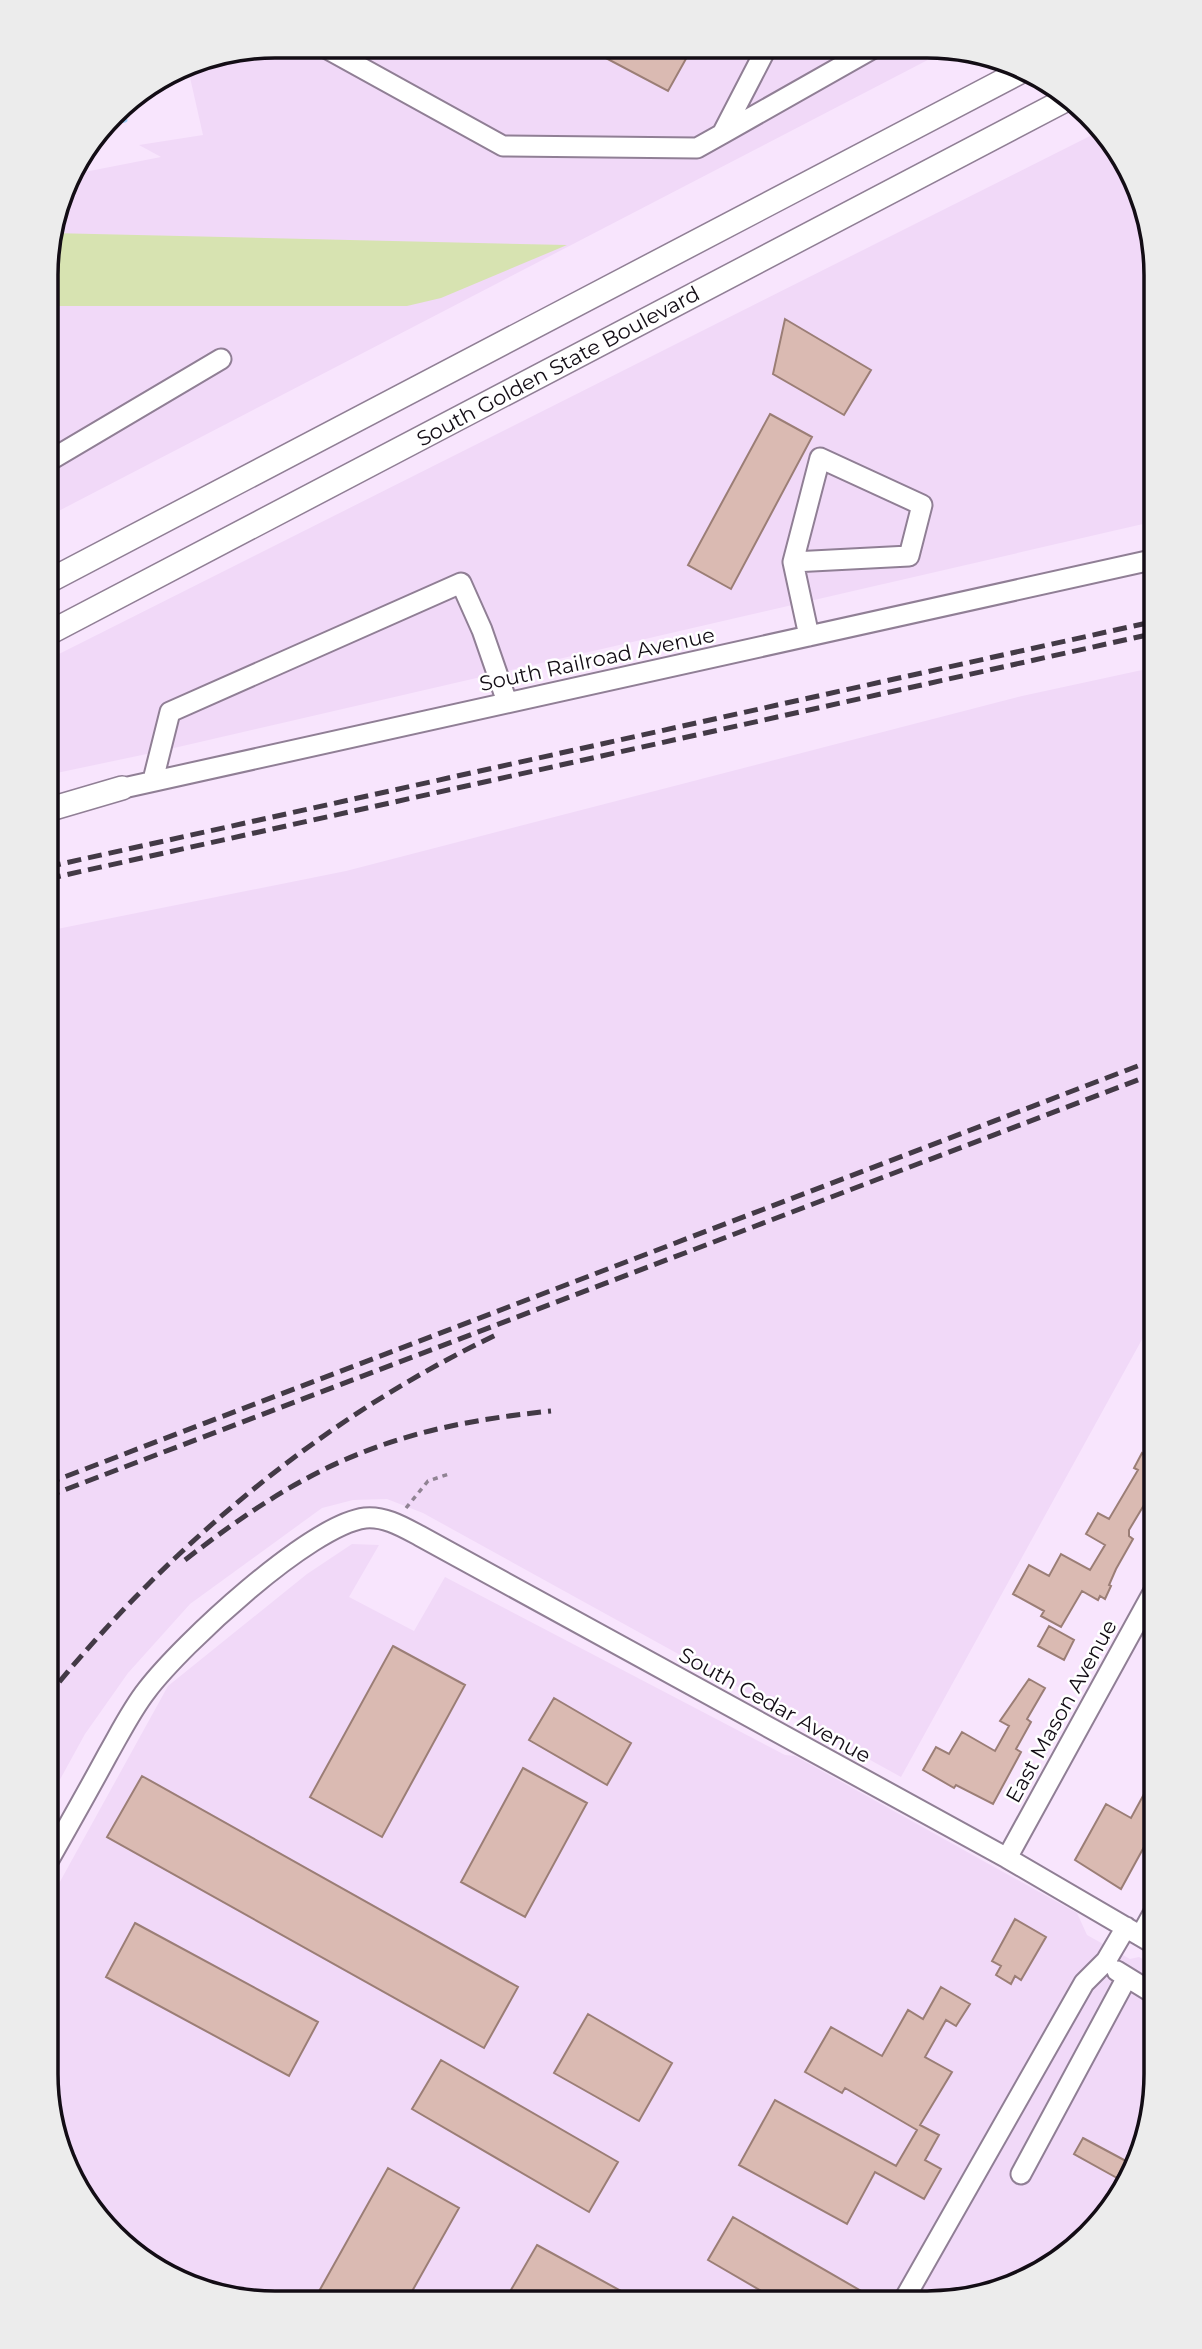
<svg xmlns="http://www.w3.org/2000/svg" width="1202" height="2349" font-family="Montserrat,sans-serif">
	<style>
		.built { fill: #f1d9f8 }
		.green { fill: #d7e3b1 }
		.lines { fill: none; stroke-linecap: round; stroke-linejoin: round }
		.stream { stroke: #a4d3fa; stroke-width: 5 }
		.building { fill: #dabab2; stroke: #9b7e76; stroke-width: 2 }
		.minor-casing { stroke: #907f95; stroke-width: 23 }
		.major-casing { stroke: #907f95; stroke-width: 26 }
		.path { stroke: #908393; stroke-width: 3.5; stroke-dasharray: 5 5; stroke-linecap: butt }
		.minor { stroke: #fff; stroke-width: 19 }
		.major { stroke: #fff; stroke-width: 23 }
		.rail { stroke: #433a46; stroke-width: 5; stroke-dasharray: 14 7; stroke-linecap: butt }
		.labels { text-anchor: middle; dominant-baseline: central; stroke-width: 5; stroke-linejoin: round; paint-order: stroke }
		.street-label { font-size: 21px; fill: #130d15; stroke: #fff }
		.rim { fill: none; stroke: #130d15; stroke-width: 3.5 }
	</style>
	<rect width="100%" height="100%" fill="#f8e5fd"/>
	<!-- built -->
	<path class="built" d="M275 46 947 50 47 517V245L69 175 161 157 139 145 203 135 189 73 163 78 188 63Z
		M1098 132 1144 202 1156 275V521L161 751 47 775V660Z
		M1156 667V1314L901 1777 423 1513 387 1499 353 1500 322 1508 190 1604 128 1673 85 1734 46 1805 47 931 346 871 1022 696Z
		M352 1544 379 1545 349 1597 414 1631 445 1577 785 1755 795 1756 1077 1913 1087 1935 1130 1959 1139 1957 1156 1966V2089L1139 2161 1109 2214 1055 2265 1000 2291 927 2303 245 2301 174 2280 124 2247 58 2147 46 2074V1907L168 1686 307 1574Z"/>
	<!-- green -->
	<path class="green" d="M51 233 567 245 441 298 407 306H47V245Z"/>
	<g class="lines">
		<!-- stream -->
		<path class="stream" d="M108 123 125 120"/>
	</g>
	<!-- building -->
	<path class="building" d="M585 47 677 48H692L668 91Z
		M785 319 871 370 844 415 773 374Z
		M770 414 812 437 731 589 688 565Z
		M1142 1453 1156 1461V1485L1129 1530V1536L1133 1539 1116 1569 1109 1585 1111 1586 1105 1599 1100 1596 1098 1600 1082 1591 1061 1627 1041 1616 1044 1611 1013 1594 1029 1565 1049 1576 1061 1554 1090 1570 1105 1545 1086 1534 1098 1513 1109 1519 1138 1470 1134 1468Z
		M1049 1626 1074 1640 1064 1660 1038 1646Z
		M393 1646 465 1685 382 1837 310 1797Z
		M1029 1679 1045 1688 1027 1719 1031 1722 1016 1749 1021 1752 993 1804 956 1785 954 1788 923 1770 936 1747 949 1754 962 1732 995 1751 1009 1726 1000 1721Z
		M554 1698 631 1743 607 1785 529 1740Z
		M523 1768 587 1803 525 1917 461 1882Z
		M1156 1772V1825L1121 1889 1075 1860 1106 1804 1131 1818Z
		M142 1776 518 1987 484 2048 107 1837Z
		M1015 1919 1046 1937 1021 1980 1015 1976 1011 1984 996 1975 1001 1966 992 1961Z
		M135 1923 318 2022 289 2076 106 1977Z
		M941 1987 970 2004 956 2026 946 2020 925 2057 952 2072 920 2125 939 2135 925 2160 941 2169 924 2199 875 2172 847 2224 739 2165 775 2100 896 2166 917 2130 845 2088 842 2093 805 2072 831 2027 882 2056 908 2010 923 2019Z
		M588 2014 672 2063 639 2121 554 2073Z
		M441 2060 618 2162 589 2212 412 2109Z
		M1083 2138 1126 2161 1117 2178 1074 2154Z
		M388 2168 459 2208 406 2302H313Z
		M733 2217 882 2303H782L708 2260Z
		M537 2245 643 2303 504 2302Z"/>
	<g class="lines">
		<!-- minor casing -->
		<g class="minor-casing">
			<path id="minor" d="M322 46 503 146 697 148 722 134 766 49
				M722 134 872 49
				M47 462 221 359
				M793 562 820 458 922 505 909 556 793 562 809 636
				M153 780 170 712 461 583 482 630 507 702
				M110 791 1156 559
				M1007 1858 1156 1587
				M46 1865C67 1828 88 1791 108 1754 120 1733 132 1709 147 1690 182 1644 310 1525 365 1518 385 1516 403 1527 420 1536L1007 1858 1156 1945
				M1141 1935 1156 1908
				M1117 1971 1156 1995
				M1021 2174 1126 1979
				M902 2303 1084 1983 1106 1961 1126 1927"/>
		</g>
		<!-- major casing -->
		<g class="major-casing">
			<path id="major" d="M47 582 1018 73
				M47 634 1069 98
				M47 810 122 788"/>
		</g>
		<!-- path -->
		<path class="path" d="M406 1508 428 1481 449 1474"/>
		<!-- minor -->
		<use href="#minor" class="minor"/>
		<!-- major -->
		<use href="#major" class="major"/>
		<!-- rail -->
		<path class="rail" d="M47 867 1156 621
			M47 879 1156 633
			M46 1484 1156 1059
			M46 1497 1156 1073
			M185 1560C310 1463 393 1427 551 1411
			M46 1698C169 1546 322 1417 500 1333
			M891 2294 906 2303"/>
	</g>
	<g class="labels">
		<!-- street labels -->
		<g class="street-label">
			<text transform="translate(558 366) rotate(-28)">South Golden State Boulevard</text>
			<text transform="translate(597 659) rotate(-12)">South Railroad Avenue</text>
			<text transform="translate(775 1705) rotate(29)">South Cedar Avenue</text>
			<text transform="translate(1061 1711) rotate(-61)">East Mason Avenue</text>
		</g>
	</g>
	<!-- crop -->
	<path d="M0 0H1202V2349H0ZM275 58H927A217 217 0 0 1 1144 275V2074A217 217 0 0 1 927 2291H275A217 217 0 0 1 58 2074V275A217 217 0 0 1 275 58Z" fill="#ececec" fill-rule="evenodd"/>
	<path class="rim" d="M275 58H927A217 217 0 0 1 1144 275V2074A217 217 0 0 1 927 2291H275A217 217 0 0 1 58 2074V275A217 217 0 0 1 275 58Z"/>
</svg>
